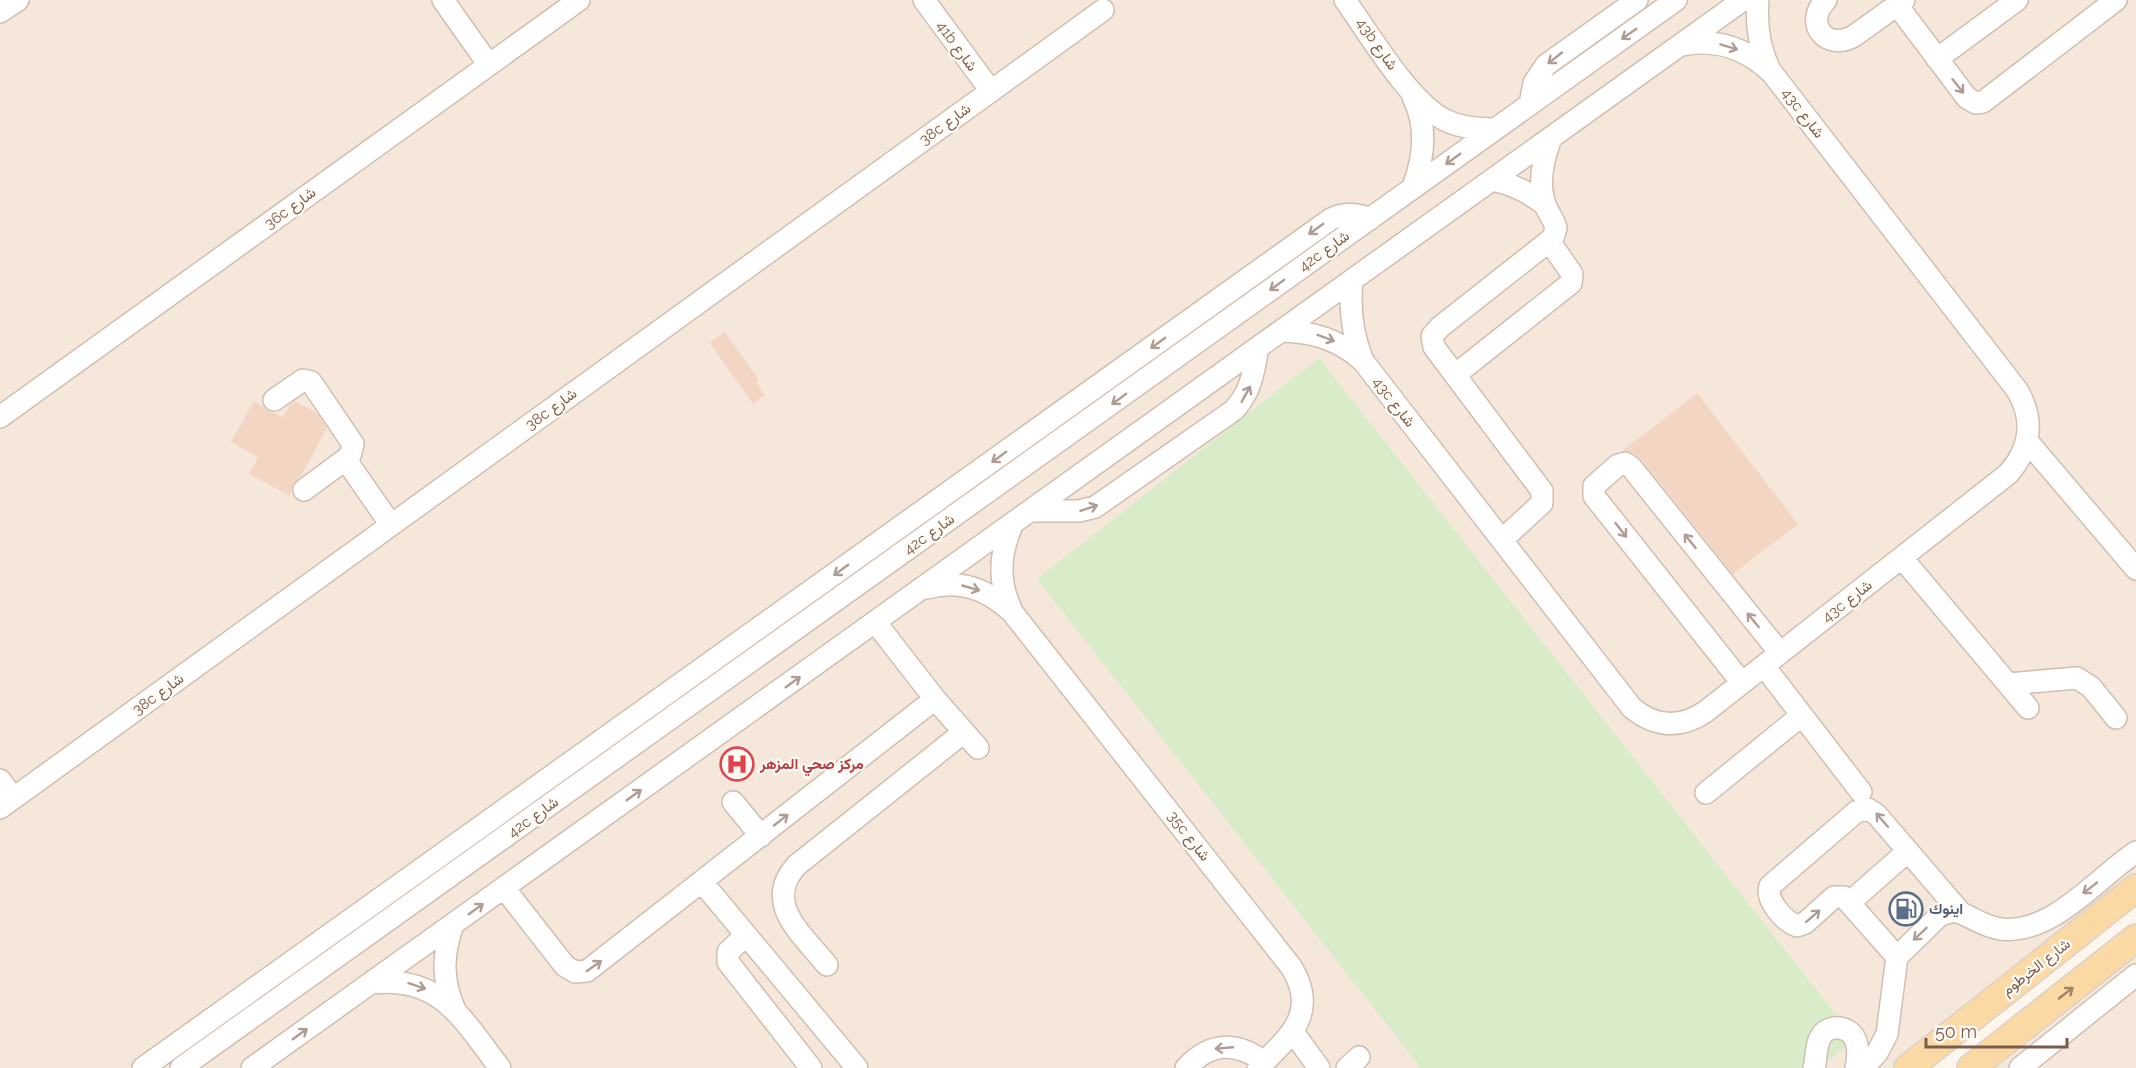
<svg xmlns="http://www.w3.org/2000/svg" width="2136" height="1068" font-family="Raleway,Vazirmatn,sans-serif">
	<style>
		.residential { fill: #f5e8da }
		.green { fill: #d8ecc9 }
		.building { fill: #f3d5c3 }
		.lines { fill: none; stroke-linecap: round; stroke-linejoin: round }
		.minor-casing { stroke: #d1beb0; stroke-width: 24 }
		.major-casing { stroke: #dad1cd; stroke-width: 30 }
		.minor { stroke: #fff; stroke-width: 21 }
		.major { stroke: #fbd9a5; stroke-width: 27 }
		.oneway { stroke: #af9d94 }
		.oneway2 { stroke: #a18267 }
		.labels { text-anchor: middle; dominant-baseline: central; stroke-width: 4.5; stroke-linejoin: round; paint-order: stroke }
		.street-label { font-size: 15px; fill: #7a5c4d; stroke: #fffaf3 }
		.health-label { font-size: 15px; font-weight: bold; fill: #be3a42; stroke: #fffaf3; text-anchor: start }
		.service-label { font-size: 15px; font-weight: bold; fill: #4e5e75; stroke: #fffaf3; text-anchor: start }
	</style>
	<rect width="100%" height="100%" fill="#fdf6ec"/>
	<!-- residential -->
	<path class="residential" d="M0 0H2136V879L1904 1068H0Z
		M2136 945V1068H1980Z"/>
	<!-- green -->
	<path class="green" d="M1319 358 1855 1039 1818 1068H1421L1037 579Z"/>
	<!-- building -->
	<path class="building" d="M725 332 759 380 756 382 765 395 753 404 710 343Z
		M1697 393 1798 524 1733 574 1641 459 1632 452 1622 451Z
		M254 401 268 411 283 417 290 405 295 401 317 413 327 428 301 476 293 484 290 496 249 474 258 457 231 442Z"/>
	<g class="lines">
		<!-- minor casing -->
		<g class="minor-casing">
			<path id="minor" d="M443 0 489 65
				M924 0 991 91
				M1345 0C1370 35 1409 102 1445 120 1461 128 1478 129 1495 129
				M1758 0C1756 25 1759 48 1770 70
				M1826 0C1803 23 1826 52 1854 36L1904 0
				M1897 5 1967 98 1976 103 1983 102 2116 0
				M0 12 18 0
				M1937 59 2017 0
				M1413 97C1428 127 1424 158 1413 187
				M1530 104 1534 83 1546 65 1637 0
				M1492 180C1512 184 1529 192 1545 205
				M1352 281C1349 309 1352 334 1363 361
				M1282 331C1315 332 1339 340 1363 361L1632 708C1655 727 1680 729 1705 712L2008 474C2031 448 2035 420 2017 390L1772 73C1746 48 1717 38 1682 45
				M1455 375 1571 283 1572 274 1550 242
				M274 400 303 380 311 382 353 444 350 456 304 490
				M0 417 579 0
				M2028 442 2136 569
				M346 460 391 525
				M1032 511H1079L1095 507 1234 410C1252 390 1253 373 1258 348
				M1012 525C999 555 998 582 1012 611
				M1502 540 1542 503V491L1434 347 1432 336 1440 327 1553 238 1556 228C1554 220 1549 214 1546 207 1537 185 1543 159 1551 138
				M1902 558 2028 708
				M927 588C961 579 987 589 1012 612L1292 968C1319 1014 1289 1037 1258 1068
				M876 623 935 699 978 748
				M1764 666 1861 792
				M1742 683 1594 496V486L1618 465 1625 463 1631 467 1780 653
				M2008 684 2077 678 2091 687 2116 718
				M0 780 13 798
				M1706 793 1802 715
				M733 802 761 836
				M0 808 1103 10
				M702 882 857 1068
				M504 888 565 966 575 972 587 971 935 699
				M1849 903 1908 851
				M453 925C442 955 442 981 455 1010
				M746 935 728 952V962L811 1068
				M1897 957 1844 897H1834L1805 923 1797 926C1784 921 1765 900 1770 886L1856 812 1868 809 1877 815 1961 913
				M827 965C802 934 762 903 797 865L964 732
				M372 983C441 975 463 1020 500 1068
				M1293 1032 1319 1068
				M143 1068 1331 219C1344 213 1356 213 1370 219
				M181 1068 1676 0
				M252 1068 1743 0
				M1186 1068C1210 1042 1236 1041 1264 1062
				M1347 1068 1359 1057
				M1814 1068C1817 1058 1815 1044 1822 1035 1830 1024 1849 1026 1855 1039 1859 1048 1858 1059 1856 1068
				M1863 1068 1877 1053 1887 1034 1897 957 1940 915 1954 911C1971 915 1980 926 2001 929 2052 935 2097 878 2136 852
				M2020 1068 2136 975"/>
		</g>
		<!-- major casing -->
		<g class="major-casing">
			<path id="major" d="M1908 1068 2136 888
				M1971 1068 2136 938"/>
		</g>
		<!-- minor -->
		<use href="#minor" class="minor"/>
		<!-- major -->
		<use href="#major" class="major"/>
	</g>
	<!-- one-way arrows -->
	<defs><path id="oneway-shaft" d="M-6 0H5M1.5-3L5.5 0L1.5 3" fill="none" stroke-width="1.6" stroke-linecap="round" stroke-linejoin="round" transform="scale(1.5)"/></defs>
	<g class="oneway">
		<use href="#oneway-shaft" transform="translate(1629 34) rotate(145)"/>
		<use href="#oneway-shaft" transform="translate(1729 47) rotate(17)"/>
		<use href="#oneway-shaft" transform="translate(1555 58) rotate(142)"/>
		<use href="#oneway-shaft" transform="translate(1958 86) rotate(52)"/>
		<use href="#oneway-shaft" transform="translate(1453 159) rotate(144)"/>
		<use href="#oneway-shaft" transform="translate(1316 229) rotate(144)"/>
		<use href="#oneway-shaft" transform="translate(1277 285) rotate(144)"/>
		<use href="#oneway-shaft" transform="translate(1326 338) rotate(20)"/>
		<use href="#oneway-shaft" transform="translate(1158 343) rotate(144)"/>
		<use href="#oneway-shaft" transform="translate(1246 394) rotate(-61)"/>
		<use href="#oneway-shaft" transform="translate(1119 399) rotate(144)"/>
		<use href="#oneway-shaft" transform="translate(999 457) rotate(144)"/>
		<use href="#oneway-shaft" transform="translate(1089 508) rotate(-18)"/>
		<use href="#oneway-shaft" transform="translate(1621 530) rotate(52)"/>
		<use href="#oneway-shaft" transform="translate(1690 541) rotate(-129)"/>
		<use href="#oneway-shaft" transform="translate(841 570) rotate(144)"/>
		<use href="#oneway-shaft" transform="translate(971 588) rotate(16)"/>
		<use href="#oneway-shaft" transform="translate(1753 620) rotate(-129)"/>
		<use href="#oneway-shaft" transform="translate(793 682) rotate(-36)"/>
		<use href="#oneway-shaft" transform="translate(634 795) rotate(-36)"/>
		<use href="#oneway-shaft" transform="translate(781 820) rotate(-38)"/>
		<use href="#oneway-shaft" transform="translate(1882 820) rotate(-131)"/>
		<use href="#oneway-shaft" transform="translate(2090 888) rotate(142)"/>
		<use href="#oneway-shaft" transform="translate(476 909) rotate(-36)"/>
		<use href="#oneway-shaft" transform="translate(1813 916) rotate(-41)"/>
		<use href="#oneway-shaft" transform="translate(1920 934) rotate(137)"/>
		<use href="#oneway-shaft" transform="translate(594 966) rotate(-35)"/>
		<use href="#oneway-shaft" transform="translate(417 986) rotate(18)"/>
		<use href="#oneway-shaft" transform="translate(300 1034) rotate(-36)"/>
		<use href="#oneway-shaft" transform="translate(1224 1048) rotate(175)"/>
	</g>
	<use class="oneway2" href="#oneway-shaft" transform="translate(2066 993) rotate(-38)"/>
	<!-- icons -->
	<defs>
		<g id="hospital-ring" transform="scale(1.725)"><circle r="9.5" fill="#fffaf3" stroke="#e0444e" stroke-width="1.5"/><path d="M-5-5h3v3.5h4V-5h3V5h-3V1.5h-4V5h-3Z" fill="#e0444e"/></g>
		<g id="fuel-ring" transform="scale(1.725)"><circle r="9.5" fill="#fffaf3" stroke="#5c6f8a" stroke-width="1.5"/><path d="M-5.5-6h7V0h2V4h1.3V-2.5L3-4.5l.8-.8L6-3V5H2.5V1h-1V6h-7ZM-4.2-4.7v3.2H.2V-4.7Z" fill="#5c6f8a"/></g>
	</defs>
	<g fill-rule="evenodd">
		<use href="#hospital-ring" x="737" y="764"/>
		<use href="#fuel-ring" x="1906" y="909"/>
	</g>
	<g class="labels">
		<!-- street labels -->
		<g class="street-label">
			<text transform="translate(1377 44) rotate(55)">43b شارع</text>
			<text transform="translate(957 46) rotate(54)">41b شارع</text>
			<text transform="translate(1803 113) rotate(52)">43c شارع</text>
			<text transform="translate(945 124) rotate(-36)">38c شارع</text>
			<text transform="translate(290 208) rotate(-36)">36c شارع</text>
			<text transform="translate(1324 251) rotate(-36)">42c شارع</text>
			<text transform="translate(1394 402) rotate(52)">43c شارع</text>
			<text transform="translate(551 409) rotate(-36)">38c شارع</text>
			<text transform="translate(929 534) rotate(-36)">42c شارع</text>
			<text transform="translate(1847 601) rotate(-38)">43c شارع</text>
			<text transform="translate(158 694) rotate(-36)">38c شارع</text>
			<text transform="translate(533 817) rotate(-36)">42c شارع</text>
			<text transform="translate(1189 836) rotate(52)">35c شارع</text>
			<text transform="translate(2036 967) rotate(-38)">شارع الخرطوم</text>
		</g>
		<!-- health labels -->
		<g class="health-label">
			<text x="760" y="764">مركز صحي المزهر</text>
		</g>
		<!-- service labels -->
		<g class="service-label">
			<text x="1929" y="909">اينوك</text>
		</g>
	</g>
	<!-- scale -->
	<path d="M1926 1038v9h141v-9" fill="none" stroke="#7a5c4d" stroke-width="3"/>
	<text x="1935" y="1038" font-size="18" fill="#7a5c4d" stroke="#fffaf3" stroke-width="4.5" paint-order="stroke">50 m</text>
</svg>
